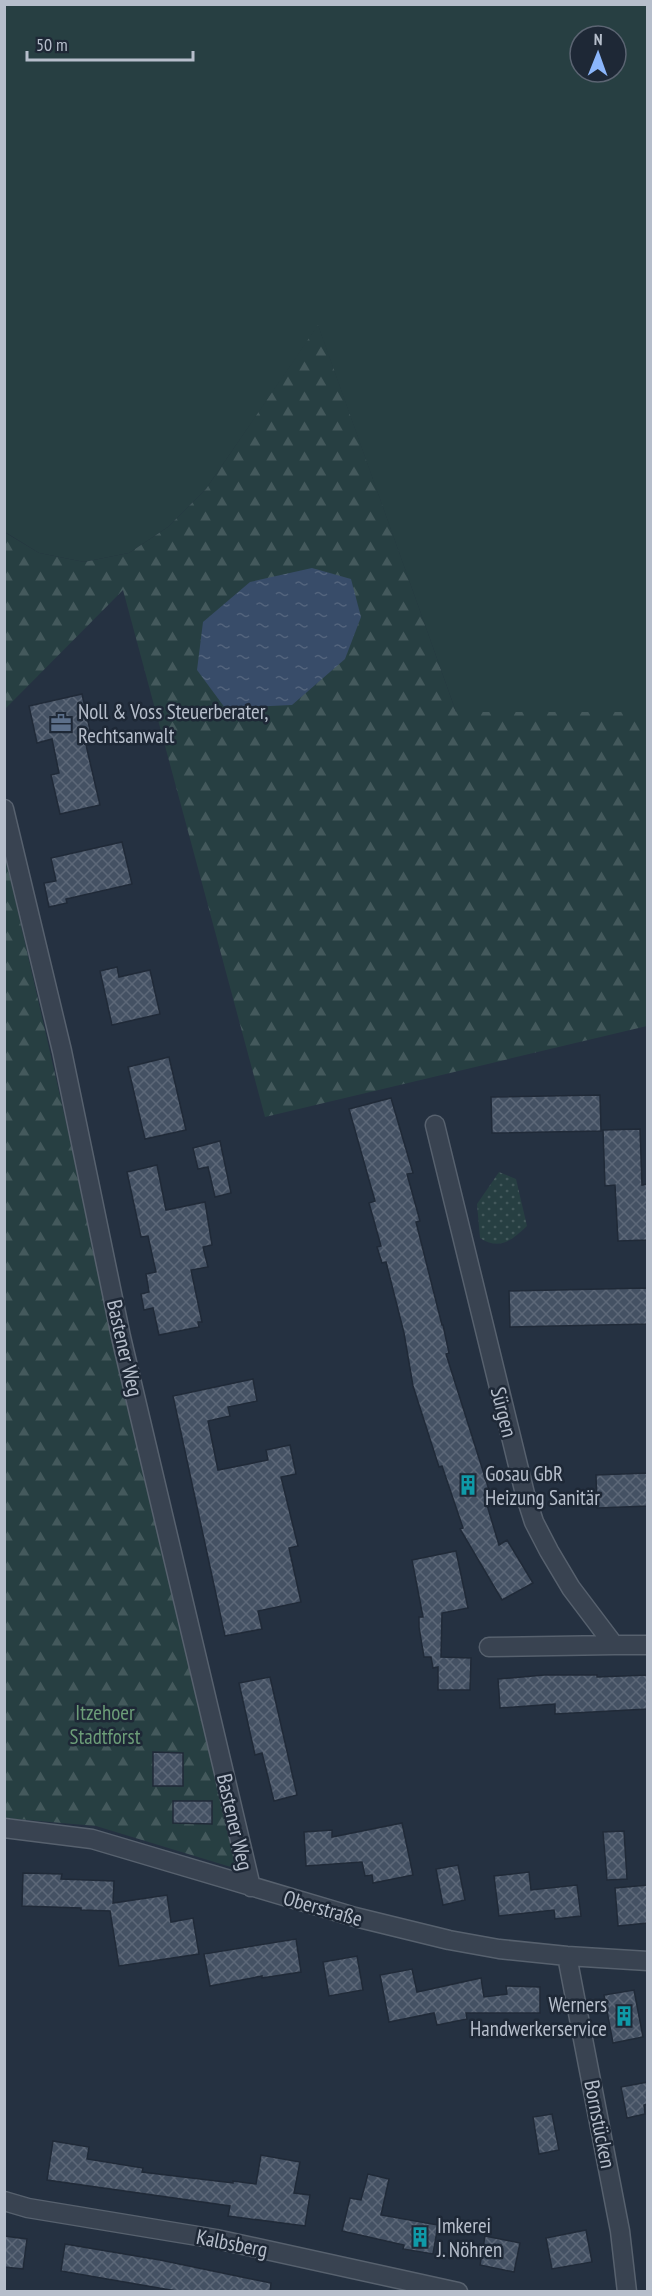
<svg xmlns="http://www.w3.org/2000/svg" width="652" height="2296" font-family="'PT Sans Narrow',sans-serif">
	<style>
		.grass { fill: #273f42; fill-rule: evenodd }
		.forest { fill: url(#forest-firs) }
		.park { fill: url(#park-dots) }
		.water { fill: url(#water-ripples) }
		.building { fill: url(#building-cross-hatch); stroke: #202a38; stroke-width: 1.5 }
		.lines { fill: none; stroke-linecap: round; stroke-linejoin: round }
		.street-casing { stroke: #57616e; stroke-width: 21 }
		.street { stroke: #394351; stroke-width: 18 }
		.labels { text-anchor: middle; dominant-baseline: central; stroke-width: 5; stroke-linejoin: round; paint-order: stroke }
		.poi-label { font-size: 21px; fill: #b6becb; stroke: #1e2836; text-anchor: start }
		.street-label { font-size: 21px; fill: #b6becb; stroke: #1e2836 }
		.park-label { font-size: 21px; fill: #6c9d78; stroke: #1e2836 }
	</style>
	<defs>
		<pattern id="forest-firs" width="22" height="20" patternUnits="userSpaceOnUse" patternTransform="scale(1.5)"><rect width="22" height="20" fill="#273f42"/><path d="M5 1l3.5 6h-7zM16 11l3.5 6h-7z" fill="#44595c"/></pattern>
		<pattern id="park-dots" width="8" height="8" patternUnits="userSpaceOnUse" patternTransform="scale(1.5)"><rect width="8" height="8" fill="#273f42"/><path d="M2 2h.1M6 6h.1" fill="none" stroke="#44595c" stroke-width="1.8" stroke-linecap="round"/></pattern>
		<pattern id="water-ripples" width="26" height="14" patternUnits="userSpaceOnUse" patternTransform="scale(1.5)"><rect width="26" height="14" fill="#384c69"/><path d="M2 4q2-2 4 0t4 0M15 11q2-2 4 0t4 0" fill="none" stroke="#53647d"/></pattern>
		<pattern id="building-cross-hatch" width="8" height="8" patternUnits="userSpaceOnUse" patternTransform="scale(1.5)"><rect width="8" height="8" fill="#445163"/><path d="M0 0l8 8M0 8l8-8" fill="none" stroke="#5d6878"/></pattern>
	</defs>
	<rect width="100%" height="100%" fill="#253141"/>
	<!-- grass -->
	<path class="grass" d="M4 5H647V712H456L318 326 206 489 168 527 129 553 84 562 39 553 5 532ZM580 36H616V72H580Z"/>
	<!-- forest -->
	<path class="forest" d="M318 325 456 712H647V1026L265 1117 123 590 5 709 4 532 39 553 84 562 129 553 168 527 206 489Z
		M4 851 87 1214 244 1871 96 1826 5 1818Z"/>
	<!-- park -->
	<path class="park" d="M499 1172 516 1179 527 1226C512 1240 500 1251 480 1238L477 1204Z"/>
	<!-- water -->
	<path class="water" d="M312 568 351 579 361 617 345 659 292 705 225 708 197 670 203 622 250 582Z"/>
	<!-- building -->
	<path class="building" d="M82 694 93 744 86 745 100 805 60 814 51 775 59 773 52 739 37 743 29 706Z
		M122 842 132 884 66 899 67 903 49 907 44 883 56 881 51 858Z
		M117 967 119 977 150 970 160 1014 112 1025 100 971Z
		M169 1057 186 1130 145 1139 128 1067Z
		M600 1095 601 1131 492 1133 491 1097Z
		M391 1098 413 1173 407 1174 420 1221 416 1222 442 1325H443L449 1353 446 1354 490 1493 484 1495 499 1545 507 1540 533 1583 502 1600 460 1529 463 1528 442 1466 439 1467 413 1386 404 1333 386 1262 382 1263 377 1247 381 1246 369 1203 375 1201 349 1109Z
		M640 1129 642 1185 648 1184V1240L618 1241 615 1185 605 1186 603 1130Z
		M220 1141 231 1193 215 1197 208 1167 198 1169 193 1148Z
		M157 1165 166 1210 205 1202 212 1245 203 1247 208 1267 191 1270 202 1322H198L199 1327 159 1335 153 1308 144 1310 141 1294 149 1292 146 1274 156 1272 148 1236 141 1237 127 1172Z
		M648 1288V1324L510 1327 509 1291Z
		M253 1379 257 1401 228 1407 230 1416 208 1421 218 1470 268 1460 266 1450 290 1445 296 1474 281 1477 298 1546 289 1548 301 1602 258 1611 262 1629 225 1636 173 1396Z
		M648 1473V1506L597 1508 596 1475Z
		M456 1551 468 1608 442 1613 441 1657 471 1658 470 1690H438V1667L433 1668 431 1657H424L419 1627V1617H423L412 1560Z
		M544 1675H597V1677L648 1675V1709L555 1714V1704L500 1708 498 1679Z
		M270 1677 297 1795 274 1801 262 1753 255 1755 239 1683Z
		M153 1752 183 1753V1786H153Z
		M173 1801H212V1824L173 1823Z
		M402 1823 413 1875 373 1883 372 1875 365 1876 362 1862 306 1866 304 1832 332 1830V1837Z
		M624 1831 627 1879 607 1880 603 1832Z
		M458 1865 465 1900 443 1905 436 1869Z
		M529 1872 531 1890 577 1885 581 1916 555 1919 554 1910 499 1916 494 1876Z
		M23 1873 62 1874 61 1879 114 1881 113 1903 167 1895 171 1922 193 1918 199 1954 119 1966 110 1911 81 1910V1908L22 1906Z
		M648 1885V1923L618 1926 615 1888Z
		M296 1939 301 1972 262 1978V1976L210 1986 204 1954Z
		M357 1956 363 1990 329 1996 323 1962Z
		M412 1969 417 1992 481 1978 484 1997 507 1994 506 1986 540 1987V2013H466L467 2019 437 2025 434 2013 389 2022 380 1975Z
		M634 1990 643 2037 613 2043 604 1995Z
		M648 2082V2104L644 2105 645 2114 627 2118 621 2087Z
		M552 2114 559 2150 539 2154 533 2117Z
		M53 2141 89 2147 87 2159 143 2168 142 2172 233 2183V2181L256 2184 261 2155 300 2162 294 2193 310 2195 305 2226 228 2216 230 2206 47 2180Z
		M368 2174 389 2179 381 2215 438 2225 433 2254 403 2249 404 2245 342 2231 350 2198 361 2200Z
		M586 2230 592 2262 552 2269 546 2238Z
		M4 2236 27 2239 23 2269 4 2267Z
		M485 2236 520 2243 514 2272 480 2265Z
		M65 2244 160 2260 271 2283 270 2292H182L61 2271Z"/>
	<g class="lines">
		<!-- street casing -->
		<g class="street-casing">
			<path id="street" d="M4 809 62 1051 121 1337 251 1887
				M435 1125 525 1494 534 1522 549 1551 571 1588 614 1645H648
				M489 1647 614 1645
				M4 1828 92 1839 355 1917 449 1940 499 1949 567 1956 648 1961
				M567 1956 620 2231 627 2292
				M4 2201 28 2208 216 2239 458 2292"/>
		</g>
		<!-- street -->
		<use href="#street" class="street"/>
	</g>
	<!-- icons -->
	<defs>
		<g id="office-bare" transform="scale(1.62)"><path d="M-6-3h4V-5.5h4V-3h4V5H-6ZM-1-4.5V-3h2v-1.5ZM-6 0V1H6V0Z" fill="#5c6f8a" stroke="#1e2836" stroke-width="2.5" paint-order="stroke"/></g>
		<g id="building-bare" transform="scale(1.62)"><path d="M-4-6H4V6H1V3H-1V6H-4ZM-2.5-4.3h1.7v1.8h-1.7ZM.8-4.3h1.7v1.8H.8ZM-2.5-1h1.7V.8h-1.7ZM.8-1h1.7V.8H.8Z" fill="#0f9aa8" stroke="#1e2836" stroke-width="2.5" paint-order="stroke"/></g>
	</defs>
	<g fill-rule="evenodd">
		<use href="#office-bare" x="61" y="723"/>
		<use href="#building-bare" x="468" y="1485"/>
		<use href="#building-bare" x="624" y="2016"/>
		<use href="#building-bare" x="420" y="2237"/>
	</g>
	<g class="labels">
		<!-- poi labels -->
		<g class="poi-label">
			<text x="78" y="711">Noll &amp; Voss Steuerberater,<tspan x="78" dy="24">Rechtsanwalt</tspan></text>
			<text x="485" y="1473">Gosau GbR<tspan x="485" dy="24">Heizung Sanitär</tspan></text>
			<text x="607" y="2004" text-anchor="end">Werners<tspan x="607" dy="24">Handwerkerservice</tspan></text>
			<text x="437" y="2225">Imkerei<tspan x="437" dy="24">J. Nöhren</tspan></text>
		</g>
		<!-- street labels -->
		<g class="street-label">
			<text transform="translate(125 1348) rotate(77)">Bastener Weg</text>
			<text transform="translate(504 1412) rotate(76)">Sürgen</text>
			<text transform="translate(235 1822) rotate(77)">Bastener Weg</text>
			<text transform="translate(323 1908) rotate(16)">Oberstraße</text>
			<text transform="translate(600 2124) rotate(79)">Bornstücken</text>
			<text transform="translate(232 2243) rotate(11)">Kalbsberg</text>
		</g>
		<!-- park labels -->
		<g class="park-label">
			<text x="105" y="1712">Itzehoer<tspan x="105" dy="24">Stadtforst</tspan></text>
		</g>
	</g>
	<!-- border -->
	<rect width="652" height="2296" fill="none" stroke="#b6becb" stroke-width="12"/>
	<!-- north arrow -->
	<g transform="translate(598 54) rotate(1)"><circle r="28" fill="#1e2836" stroke="#5b6472" stroke-width="1.5"/>
	<path d="M0-4.5L10 22L0 15L-10 22Z" fill="#8bb6fb"/>
	<text y="-9" font-size="16" font-weight="bold" text-anchor="middle" fill="#b6becb">N</text>
	</g>
	<!-- scale -->
	<path d="M27 51v9h166v-9" fill="none" stroke="#b6becb" stroke-width="3"/>
	<text x="36" y="51" font-size="18" fill="#b6becb" stroke="#1e2836" stroke-width="4.5" paint-order="stroke">50 m</text>
</svg>
